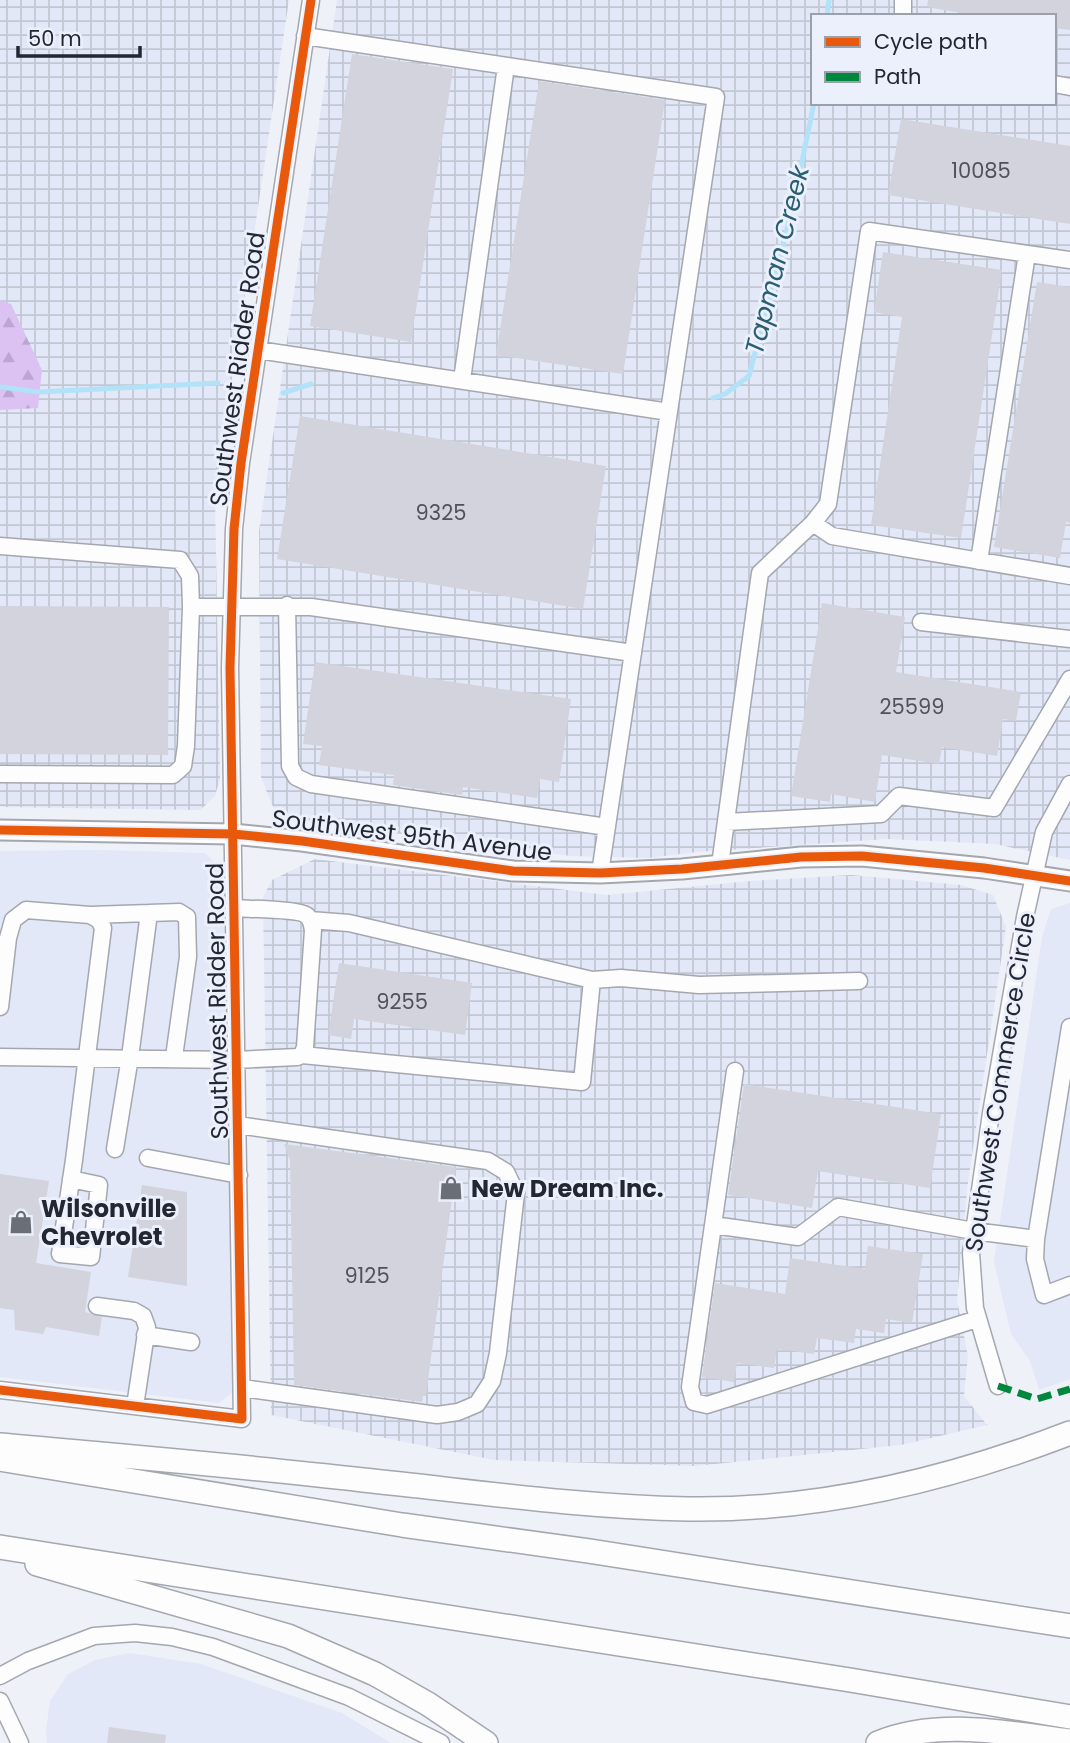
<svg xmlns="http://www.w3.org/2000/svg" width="1070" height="1743" font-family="Poppins,sans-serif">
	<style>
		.built { fill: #e2e8f7 }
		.industrial { fill: url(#industrial-grid); fill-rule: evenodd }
		.forest { fill: url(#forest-firs) }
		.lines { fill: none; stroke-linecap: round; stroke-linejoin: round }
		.stream { stroke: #b2e2f7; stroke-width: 5 }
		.building { fill: #d2d3dc }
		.minor-casing { stroke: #a4a7af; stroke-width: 19 }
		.major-casing { stroke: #a4a7af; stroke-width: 23 }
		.highway-casing { stroke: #a4a7af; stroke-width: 26 }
		.minor { stroke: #fdfdfe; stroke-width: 16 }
		.major { stroke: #fdfdfe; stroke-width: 19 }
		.highway { stroke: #fdfdfe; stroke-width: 23 }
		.quiet { stroke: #00873e; stroke-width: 7; stroke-dasharray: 14 7; stroke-linecap: butt }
		.cycleway-casing { stroke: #ebf0fc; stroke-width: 13 }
		.cycleway { stroke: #e8590c; stroke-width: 9 }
		.labels { text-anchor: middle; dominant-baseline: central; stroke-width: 6; stroke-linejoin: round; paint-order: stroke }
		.number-label { font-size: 21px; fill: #4e525c }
		.street-label { font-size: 24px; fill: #222732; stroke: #ebf0fc }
		.poi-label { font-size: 24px; font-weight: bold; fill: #222732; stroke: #ebf0fc; text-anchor: start }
		.water-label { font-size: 26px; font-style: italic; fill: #2a5e72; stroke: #ebf0fc }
	</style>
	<defs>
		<pattern id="industrial-grid" width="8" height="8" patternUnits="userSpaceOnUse" patternTransform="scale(1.75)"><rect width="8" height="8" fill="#e2e8f7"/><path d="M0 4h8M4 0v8" fill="none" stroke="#c2c7d4"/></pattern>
		<pattern id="forest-firs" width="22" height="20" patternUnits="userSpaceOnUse" patternTransform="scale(1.75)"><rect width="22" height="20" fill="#dcc1f3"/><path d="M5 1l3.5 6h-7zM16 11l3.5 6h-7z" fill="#bca6d1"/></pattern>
	</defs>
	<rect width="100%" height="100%" fill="#eff1f8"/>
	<!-- built -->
	<path class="built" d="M101 850 205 853 223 871 235 1367 233 1392 219 1403 0 1377V851Z
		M1070 903V1379L1039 1390 1030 1361 1011 1334 994 1262 1042 937 1051 909Z
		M130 1653 201 1664 342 1713 391 1743H47L46 1730 50 1701 68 1674 95 1660Z"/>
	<!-- industrial -->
	<path class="industrial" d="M0 0H289L215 495 220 779 215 796 200 810 0 807Z
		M337 0H1070V860L995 844 887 839 697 852 649 858 571 856 285 819 272 805 261 777 259 531ZM813 16H1054V103H813Z
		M315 859 607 895 750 881 851 875 961 885 993 895 1006 927 968 1182 957 1300 968 1356 964 1396 987 1425 901 1445 696 1466 494 1460 271 1415 263 897 272 880Z"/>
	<!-- forest -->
	<path class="forest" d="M0 301 11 304 42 370 38 408 0 410Z"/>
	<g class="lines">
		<!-- stream -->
		<path class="stream" d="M827 16 829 0
			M0 387 39 392 218 383
			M283 393 311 384
			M713 398 725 394 749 376 793 206 814 103"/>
	</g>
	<!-- building -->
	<path class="building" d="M928 0H1070V30L1054 28V16H979L927 7Z
		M352 54 453 69 411 342 310 326Z
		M539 81 665 100 623 374 496 355Z
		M901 119 1070 146V224L888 195Z
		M883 252 1002 270 961 538 871 525 902 317 874 312Z
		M1037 282 1070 287V523L1066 522 1060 558 994 547Z
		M300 416 606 466 583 609 277 559Z
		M822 603 905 617 896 672 1021 692 1016 721 1003 719 997 756 942 747 939 764 882 755 875 802 831 794 830 802 791 796Z
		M0 606 169 607 168 755 0 754Z
		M315 662 571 699 559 782 540 779 537 798 463 787 462 795 393 785 394 775 319 765 322 746 303 744Z
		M339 963 472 983 465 1035 354 1019 351 1039 328 1035Z
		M744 1084 941 1114 930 1188 818 1171 812 1208 728 1195Z
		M284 1144 456 1167 426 1396H423L422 1402 294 1385 290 1160Z
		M0 1174 49 1181 36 1263 91 1272 85 1312 102 1317 99 1336 46 1327 43 1334 15 1330 14 1310 0 1308Z
		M142 1185 187 1192V1286L128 1277Z
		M868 1246 923 1254 912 1323 886 1319 884 1333 856 1329 854 1343 817 1338 814 1354 777 1349 774 1368 737 1363 734 1382 702 1377 715 1283 785 1294 790 1258 865 1269Z
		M109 1727 166 1735 165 1743H107Z"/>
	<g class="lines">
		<!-- minor casing -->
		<g class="minor-casing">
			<path id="minor" d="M903 16V0
				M305 36 716 97 600 873
				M1054 84 1070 87
				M258 350 669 412
				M462 380 506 66
				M813 523 832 536 1070 576
				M0 546 180 560 190 576 191 607
				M979 561 1027 254
				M287 605 290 766 296 777 311 784 607 827
				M921 622 1070 639
				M0 774 173 775 183 766 186 746 191 607H311L633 653
				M726 822 881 814 899 796 994 808 1070 679
				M720 865 760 573 813 523 828 504 869 231 1070 260
				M90 915 179 912 187 917 188 957 174 1057
				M592 980 621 978 699 985 859 981
				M0 1007 8 938 13 920 26 910 90 915 99 920 103 928 74 1160 60 1254 91 1257 99 1185 71 1179
				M1070 1027 1036 1239 1035 1259 1044 1295 1070 1285
				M302 1055 582 1082 592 980 349 923 310 920
				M0 1057 236 1060 297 1057 302 1055 305 1047 313 930C312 925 311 918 306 915 298 909 247 909 234 908
				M735 1071 690 1387 694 1402 707 1405 977 1319
				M238 1125 488 1161 506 1172 516 1193 498 1353 492 1381 477 1404 458 1412 437 1415 242 1388
				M115 1149 130 1057 149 913
				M148 1158 239 1175
				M713 1225 798 1237 838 1207 974 1231 1036 1239
				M97 1306 134 1311 143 1316 147 1327 135 1406
				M145 1335 191 1342
				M998 1386 975 1308 971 1253 991 1113 1025 917 1044 832 1070 784
				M0 1390 242 1419 230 668 234 529 241 463 311 0
				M0 1676 28 1661 94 1636 135 1633 172 1637 213 1647 349 1697 441 1743
				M0 1701 20 1743"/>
		</g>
		<!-- major casing -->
		<g class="major-casing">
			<path id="major" d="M0 830 233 834 302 841 513 871 600 873 682 869 801 857 862 856 984 868 1070 881"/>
		</g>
		<!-- highway casing -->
		<g class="highway-casing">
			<path id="highway" d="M0 1445C121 1456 242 1466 363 1480 471 1491 579 1507 688 1509 819 1511 948 1480 1070 1433
				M0 1459 402 1525 589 1551 1070 1626
				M0 1547 850 1680 1070 1717
				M37 1564 288 1636 375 1674 428 1704 486 1743
				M878 1743C938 1718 1008 1733 1070 1741"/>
		</g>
		<!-- minor -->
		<use href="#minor" class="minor"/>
		<!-- major -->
		<use href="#major" class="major"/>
		<!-- highway -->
		<use href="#highway" class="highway"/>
		<!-- quiet -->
		<path class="quiet" d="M998 1386 1037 1399 1070 1389"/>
		<!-- cycleway casing -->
		<g class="cycleway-casing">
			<path id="cycleway" d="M0 830 233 834 302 841 513 871 600 873 682 869 801 857 862 856 984 868 1070 881
				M0 1390 242 1419 230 668 234 529 241 463 311 0"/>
		</g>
		<!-- cycleway -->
		<use href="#cycleway" class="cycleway"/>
	</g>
	<!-- icons -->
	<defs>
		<g id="shop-bare" transform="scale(1.89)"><path d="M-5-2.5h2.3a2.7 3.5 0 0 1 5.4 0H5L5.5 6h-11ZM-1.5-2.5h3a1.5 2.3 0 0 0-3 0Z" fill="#6a6e77" stroke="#ebf0fc" stroke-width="2.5" paint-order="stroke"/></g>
	</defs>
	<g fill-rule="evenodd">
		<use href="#shop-bare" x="451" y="1188"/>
		<use href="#shop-bare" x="21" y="1222"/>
	</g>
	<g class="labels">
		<!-- number labels -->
		<g class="number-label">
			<text x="981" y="170">10085</text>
			<text x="441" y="512">9325</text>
			<text x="912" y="706">25599</text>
			<text x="402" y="1001">9255</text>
			<text x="367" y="1275">9125</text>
		</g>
		<!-- street labels -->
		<g class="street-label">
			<text transform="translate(237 369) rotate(-82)">Southwest Ridder Road</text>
			<text transform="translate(412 835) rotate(7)">Southwest 95th Avenue</text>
			<text transform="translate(217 1001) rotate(-91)">Southwest Ridder Road</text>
			<text transform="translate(1000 1082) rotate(-81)">Southwest Commerce Circle</text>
		</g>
		<!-- poi labels -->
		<g class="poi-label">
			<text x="471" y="1188">New Dream Inc.</text>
			<text x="41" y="1208">Wilsonville<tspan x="41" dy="28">Chevrolet</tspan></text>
		</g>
		<!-- water labels -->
		<g class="water-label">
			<text transform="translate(777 260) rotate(-76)">Tapman Creek</text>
		</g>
	</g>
	<!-- legend -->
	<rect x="811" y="14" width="245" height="91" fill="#ebf0fc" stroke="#9ba0ab" stroke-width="2"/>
	<rect x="825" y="37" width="35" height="10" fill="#e8590c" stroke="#9ba0ab" stroke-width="2"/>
	<text x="874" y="49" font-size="21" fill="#222732">Cycle path</text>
	<rect x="825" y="72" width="35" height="10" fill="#00873e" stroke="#9ba0ab" stroke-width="2"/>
	<text x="874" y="84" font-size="21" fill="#222732">Path</text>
	<!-- scale -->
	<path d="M18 46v10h122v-10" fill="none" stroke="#222732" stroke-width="3.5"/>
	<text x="28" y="46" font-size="21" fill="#222732" stroke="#ebf0fc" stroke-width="5" paint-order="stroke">50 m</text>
</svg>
